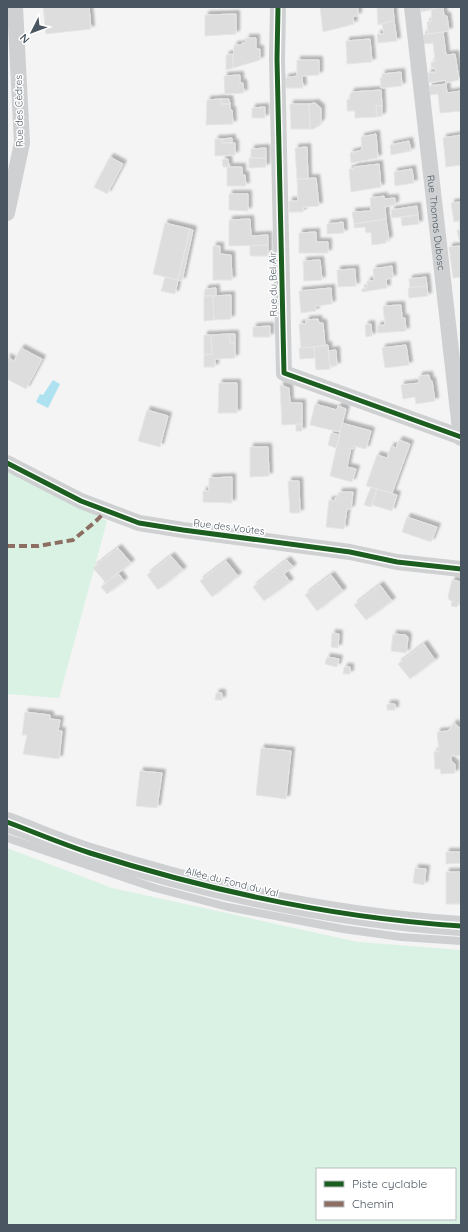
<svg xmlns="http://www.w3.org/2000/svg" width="468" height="1232" font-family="Quicksand,sans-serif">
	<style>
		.green { fill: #d9f2e3; fill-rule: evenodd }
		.water { fill: #aee2f0 }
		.building { fill: #ddddde; stroke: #e5e6e7; filter: url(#shadow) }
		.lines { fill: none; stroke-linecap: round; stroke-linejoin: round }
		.service { stroke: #ced0d2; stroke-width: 8 }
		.minor { stroke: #ced0d2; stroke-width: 16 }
		.tertiary { stroke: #ced0d2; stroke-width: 20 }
		.quiet { stroke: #8d6e63; stroke-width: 4; stroke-dasharray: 8 4; stroke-linecap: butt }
		.cycleway-casing { stroke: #fff; stroke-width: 8 }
		.cycleway { stroke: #1b5e20; stroke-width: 5 }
		.labels { text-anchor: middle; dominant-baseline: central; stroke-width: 3; stroke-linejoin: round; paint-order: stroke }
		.street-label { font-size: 10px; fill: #4a5661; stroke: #fff }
	</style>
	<defs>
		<filter id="shadow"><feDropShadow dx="3.5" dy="-3.5" stdDeviation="1" flood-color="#0004"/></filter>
	</defs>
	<rect width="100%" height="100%" fill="#f4f4f4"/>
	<!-- green -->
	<path class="green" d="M7 472 107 521 59 698 7 694Z
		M7 848 112 888 358 942 461 950V1225H7ZM317 1169H455V1219H317Z"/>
	<!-- water -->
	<path class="water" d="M53 380 60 384 48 408 36 402 40 394 43 395Z"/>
	<!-- building -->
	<path class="building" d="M43 7H89L91 29 46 34Z
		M320 7H358V16H353L354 24 323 32Z
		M377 7H393L394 20 378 25Z
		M420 7H441L421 12Z
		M443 7 444 16H447L449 31 428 34 427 22 432 21 431 9Z
		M236 14V34L205 36V15Z
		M394 20 397 41 378 43 377 34H384L382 24Z
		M443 32 446 55 455 54 459 80 446 83 445 80 429 83 428 73 436 72 435 68H431V63L435 61 433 43 424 44 423 35Z
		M246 38H256V49H260V60L233 68 234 45H242V43H246Z
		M370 39 372 62 347 64 346 41Z
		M233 54V68L226 70V55Z
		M297 60H319V75L302 76 303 88H286L285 78 297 76Z
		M401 72 402 86 381 88 380 78H382V74Z
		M240 75V83H243L244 93 225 94 224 76Z
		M446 84 447 93 461 91V111L440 113 438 94 430 95 429 86Z
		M381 90 382 106H376L377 117 355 118V111H347V100L350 99V94H351V92Z
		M220 99H229L230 104H221Z
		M220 99 221 104H230V110H232L233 124 206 125 207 100Z
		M315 103 321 108V122L314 129H310L309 104Z
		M290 104H309L310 129H291Z
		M376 106H382V116L377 117Z
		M265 107V118H252V108Z
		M376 134 378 158 351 163 350 153 362 150 361 137Z
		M461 135V165L446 167 443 138Z
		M232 138V143H222V139Z
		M215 139H222V143H235V155L215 156Z
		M409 141 411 151 391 155 390 145Z
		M307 147 308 179H297L295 148Z
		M266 148V158H251V149Z
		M110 157 123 164 107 194 94 187Z
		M249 158H266V167L249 168Z
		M228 159 229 167H223L222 160Z
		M379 164 381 187 351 192 349 169H353L354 167Z
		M227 167H242V175H245L246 186H227Z
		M412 169 414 183 395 186 394 172Z
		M316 178 319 206 303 207V212H289V201H298L297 179Z
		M229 194H248V211L229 210Z
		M384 196V199L395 198V205L385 207 386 219 354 224 352 212 371 211 370 198Z
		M461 202V240H459L457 230H460L459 221 454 222 451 203Z
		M417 206 418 215 392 218 391 210Z
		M418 215 419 224 402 226 401 217Z
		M250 219 251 236 268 235V245L229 246V220Z
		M386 219 389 240H386V243L372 245 371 232 366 233 365 227 354 228V224Z
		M343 222 344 233 327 234V224Z
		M165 223 190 229 178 280 153 274Z
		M190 229 193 230 182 281 178 280Z
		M316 232V242H328V253H299V233Z
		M268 245V256H250V246Z
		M213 246H220V254L231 255 232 280H213Z
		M461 246V277L453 278 449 247Z
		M320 260 322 280 304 281 303 261Z
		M392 266 393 278 386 279 387 288 362 292V289L367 288V281H374L373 269Z
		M355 269 356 286 338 287 337 270Z
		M165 277 178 280 175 294 161 291Z
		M426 277 427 286 410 288 409 279Z
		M427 286 428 296 409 298 408 288Z
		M216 288V295L204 296 205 289Z
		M331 288 332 304 315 306 316 311 301 313 299 291Z
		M231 295V319L214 320 213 296Z
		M204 296H213L214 320 204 321Z
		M401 305 402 318H405L406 331 378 333 377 326 385 325 383 306Z
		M318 319 319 323H323L325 346 301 348 299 324H306V320Z
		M371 324 372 336 366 337 365 325Z
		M270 326V337H253V327Z
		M229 334 230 343H235V358L215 359V367H204V355L212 354 211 335Z
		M229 334H235V343H230Z
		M204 335H211L212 354 204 355Z
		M328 345 330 369 316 370 314 347Z
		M406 345 409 365 385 368 382 348Z
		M314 347 315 358 300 359 299 348Z
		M21 348 42 359 26 389 7 379V357L14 361Z
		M336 350 337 366H330L328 351Z
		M429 375 430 381H432L435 401 416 404 415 397 403 399 401 385 419 383V376Z
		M219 383H237V413H218Z
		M280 385 289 388 290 403H302V424L282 425Z
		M315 404 337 410 338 406 346 409 340 432 310 425Z
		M147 410 168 416 160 447 138 441Z
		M342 423 371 431 366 449 354 446 353 449 351 448 347 467 356 469 352 482 330 476Z
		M296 424H302V431H296Z
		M331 433 340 435 336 448 328 445Z
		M399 440 410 444 392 493 366 486 377 455 387 458 391 446 396 448Z
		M250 447H268L269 476 250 477Z
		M232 477V503L203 502V491H209V478Z
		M288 481H299L300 513H290Z
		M371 487 377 489 371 507 364 505Z
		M377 489 397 495 392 511 372 505Z
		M339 492H353L351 509H347L344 529 326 527 329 500 335 501V498H338Z
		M407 517 437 527 431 542 402 532Z
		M118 548 131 563 106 583 93 568Z
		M171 556 183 570 158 590 147 575Z
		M287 560 293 567 284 574 290 582 264 601 253 587Z
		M226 561 238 576 212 597 200 581Z
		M118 573 124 581 107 594 101 587Z
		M331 575 343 591 317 611 305 595Z
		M452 580 461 582V599L460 602H458L457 607 451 606 452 601 449 600 448 596Z
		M380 585 392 601 366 620 354 605Z
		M332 633 339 634 338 648 331 647Z
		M393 634 406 635 408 638 406 653 391 651Z
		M424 644 435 660 410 679 398 664Z
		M327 657 339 659 337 667 325 664Z
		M344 667H350V674H343Z
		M216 693H222V700H215Z
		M387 704H395V710H387Z
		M25 712 50 715V719L60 720 58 731H62L59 759 23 754 27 735H22Z
		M454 723 461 729V755L451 756V761L455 764V773L441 774 440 769H435L434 752 439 751 437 732 448 731Z
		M261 748 291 751 286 799 256 795Z
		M140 771 162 773 157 808 136 806Z
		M446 852H461V863L446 864Z
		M415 868 426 869 424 885 413 883Z
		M446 872H461V904H446Z"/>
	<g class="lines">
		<!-- service -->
		<path class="service" d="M7 838 155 888 228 907 343 929 401 937 461 941"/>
		<!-- minor -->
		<g class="minor">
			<path d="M278 7 277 59 284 373 461 437"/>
			<path id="s1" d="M412 7 461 438"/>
			<path d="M7 213 22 143 15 7"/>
			<path d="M7 463 81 501 139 523 183 530 350 552 397 562 461 569"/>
		</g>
		<!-- tertiary -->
		<path class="tertiary" d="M7 822C34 832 62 844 90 853 210 891 335 918 461 926"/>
		<!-- quiet -->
		<path class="quiet" d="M7 546H38L73 540 95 522 106 511"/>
		<!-- cycleway casing -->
		<g class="cycleway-casing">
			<path id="cycleway" d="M278 7 277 59 284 373 461 437
				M7 463 81 501 139 523 183 530 350 552 397 562 461 569
				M7 822C34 832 62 844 90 853 210 891 335 918 461 926"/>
		</g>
		<!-- cycleway -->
		<use href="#cycleway" class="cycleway"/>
	</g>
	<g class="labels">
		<!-- street labels -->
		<g class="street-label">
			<text transform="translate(19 111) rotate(-91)">Rue des Cèdres</text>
			<text stroke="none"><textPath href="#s1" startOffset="217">Rue Thomas Dubosc</textPath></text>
			<text transform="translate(273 284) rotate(-91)">Rue du Bel Air</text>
			<text transform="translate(229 527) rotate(7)">Rue des Voûtes</text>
			<text transform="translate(232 882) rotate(14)">Allée du Fond du Val</text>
		</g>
	</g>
	<!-- border -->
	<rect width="468" height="1232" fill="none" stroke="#4a5661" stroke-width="16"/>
	<!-- legend -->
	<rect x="316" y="1168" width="140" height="52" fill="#ffffff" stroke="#b7bbc0"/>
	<rect x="324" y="1181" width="20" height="6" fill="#1b5e20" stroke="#b7bbc0"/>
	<text x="352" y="1188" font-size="12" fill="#4a5661">Piste cyclable</text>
	<rect x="324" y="1201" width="20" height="6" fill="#8d6e63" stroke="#b7bbc0"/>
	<text x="352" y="1208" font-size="12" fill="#4a5661">Chemin</text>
	<!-- north arrow -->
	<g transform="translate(32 32) rotate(228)" stroke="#ffffff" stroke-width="3" paint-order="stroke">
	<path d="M0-3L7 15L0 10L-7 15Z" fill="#4a5661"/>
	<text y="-6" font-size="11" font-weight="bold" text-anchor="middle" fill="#4a5661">N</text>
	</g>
</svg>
